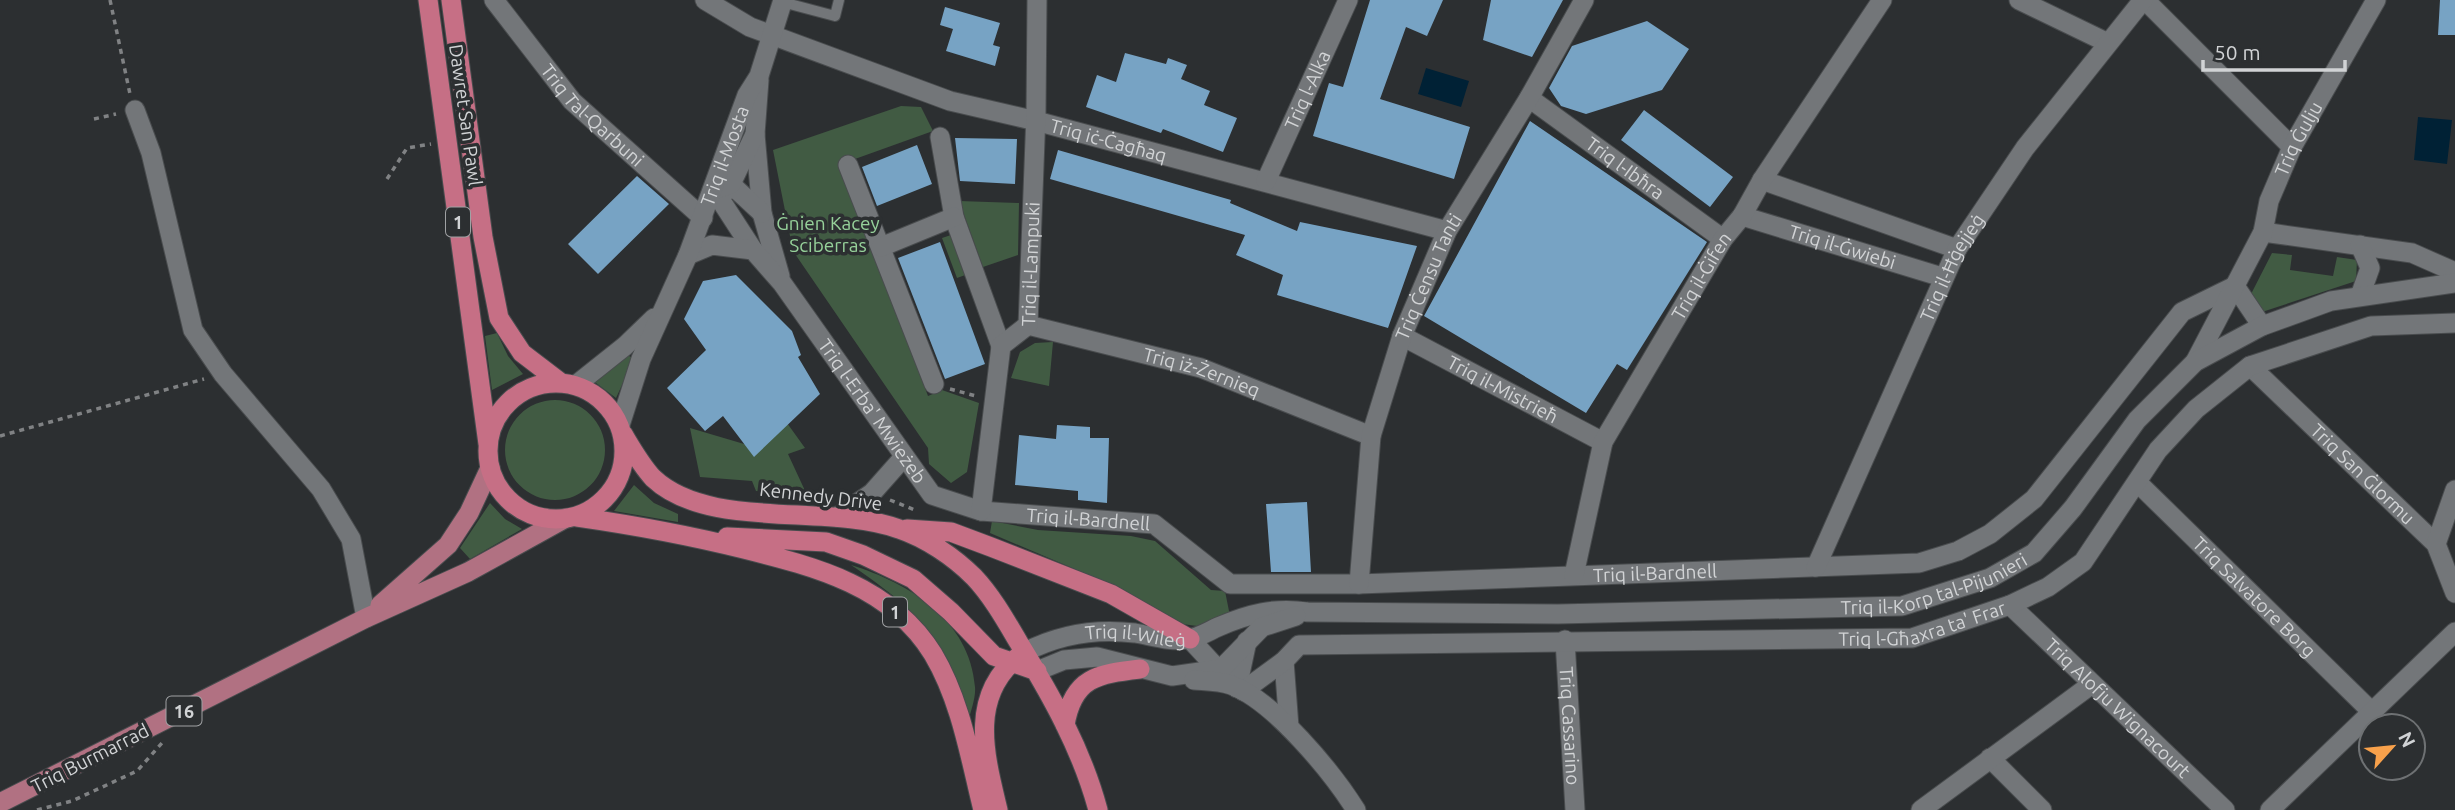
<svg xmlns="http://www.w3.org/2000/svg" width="2455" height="810" font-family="Ubuntu,sans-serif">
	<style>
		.green { fill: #415b43 }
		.water { fill: #002135 }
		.building { fill: #77a3c4 }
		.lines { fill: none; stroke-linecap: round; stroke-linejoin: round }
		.service-casing { stroke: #494c4e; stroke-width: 12 }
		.minor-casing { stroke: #494c4e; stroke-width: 21 }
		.tertiary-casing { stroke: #494c4e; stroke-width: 21 }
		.primary-casing { stroke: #494c4e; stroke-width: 21 }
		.trunk-casing { stroke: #494c4e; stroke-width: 21 }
		.path { stroke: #808284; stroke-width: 3.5; stroke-dasharray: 5 5; stroke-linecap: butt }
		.service { stroke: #737679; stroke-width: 10 }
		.minor { stroke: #737679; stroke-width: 19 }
		.tertiary { stroke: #737679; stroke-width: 19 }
		.primary { stroke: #b17182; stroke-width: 19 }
		.trunk { stroke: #c66f85; stroke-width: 19 }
		.labels { text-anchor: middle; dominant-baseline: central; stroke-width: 7; stroke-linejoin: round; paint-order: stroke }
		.shield { fill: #2c2f31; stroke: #a0a2a4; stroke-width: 2 }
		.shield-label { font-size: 18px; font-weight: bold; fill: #d1d3d5 }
		.street-label { font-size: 19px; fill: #d1d3d5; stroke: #2c2f31 }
		.park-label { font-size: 19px; fill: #96d19a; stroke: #2c2f31 }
	</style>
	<rect width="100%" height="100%" fill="#2c2f31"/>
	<!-- green -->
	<path class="green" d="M901 106 921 107 933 131 841 164 928 396 942 390 979 403 967 472 951 483 929 464 928 448 793 251 773 150Z
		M959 201 1019 203 1018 255 983 267Z
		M954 234 968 274 957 278 942 238Z
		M2272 253 2292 255 2290 270 2333 276 2337 257 2357 260 2356 281 2262 312 2249 298Z
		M497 333 508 356 523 374 492 390 485 336Z
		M1053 342 1049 386 1011 378 1020 352 1035 343Z
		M626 354 634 359 616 398 592 380Z
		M505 450a50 50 0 1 1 100 0a50 50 0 1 1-100 0Z
		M787 423 805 448 788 454 807 495 756 491 752 481 700 477 690 428 761 449Z
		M634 485 654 503 678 514V522L614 511Z
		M490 503 505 519 522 529 470 559 460 548Z
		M992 521 1038 530 1131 536 1155 541 1211 590 1225 591 1230 616 1197 626 1182 624 1103 581 990 533Z
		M851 565C909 583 970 620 975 687 976 697 971 710 969 719 941 636 924 615 851 565Z"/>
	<!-- water -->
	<path class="water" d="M1426 68 1469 81 1461 107 1418 94Z
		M2418 117 2452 120 2447 164 2414 160Z"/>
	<!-- building -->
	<path class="building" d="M1370 0H1443L1427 36 1406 27 1380 99 1470 127 1454 179 1313 136 1329 83 1343 87Z
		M1491 0H1563L1532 57 1483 40Z
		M2440 0H2455V35H2438Z
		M945 7 1000 23 993 45 1000 47 995 66 946 51 953 29 940 25Z
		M1647 21 1689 49 1662 90 1586 114 1561 106 1549 88 1572 46Z
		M1125 53 1166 64 1168 58 1187 65 1181 79 1210 91 1204 105 1237 118 1223 152 1163 129 1161 133 1086 107 1097 75 1116 82Z
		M1644 110 1733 177 1710 207 1621 140Z
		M1530 121 1707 242 1627 370 1617 364 1586 413 1424 316Z
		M955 138 1017 139 1015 184 960 181Z
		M917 145 932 184 877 206 862 167Z
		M1058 150 1231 200 1230 203 1297 231 1300 222 1417 246 1388 328 1277 295 1283 275 1236 255 1245 235 1050 179Z
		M637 176 669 204 598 274 568 244Z
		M940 242 985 364 945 379 898 258Z
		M736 275 792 331 801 355 798 357 820 394 754 457 723 416 705 431 667 388 706 350 684 319 703 281Z
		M1057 425 1090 427V438H1109L1107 503 1078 500V491L1015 485 1019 435 1056 439Z
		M1307 502 1311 572H1271L1266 504Z"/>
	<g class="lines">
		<!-- service casing -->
		<g class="service-casing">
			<path id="service" d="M782 2 835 16 839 0"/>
		</g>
		<!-- minor casing -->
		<g class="minor-casing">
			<g id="minor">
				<path id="s1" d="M494 0 572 101 703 218"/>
				<path id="s2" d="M705 0 750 27 950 101 1036 121 1447 231"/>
				<path d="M2019 0 2106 42"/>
				<path d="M2145 0 2292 147"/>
				<path id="s3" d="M1529 98 1723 239"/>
				<path d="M135 110 151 153 193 330 223 374 321 489 351 539 366 618"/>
				<path d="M755 134 762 213 780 276"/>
				<path d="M940 137 954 217 1001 346"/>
				<path d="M848 165 934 384"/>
				<path d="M1762 180 1957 249"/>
				<path id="s4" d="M1266 181 1348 0"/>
				<path id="s5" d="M1742 216 1942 277"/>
				<path d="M2263 232 2412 253 2455 272"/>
				<path d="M881 247 954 217"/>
				<path d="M753 250 714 190 736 189 762 213"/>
				<path id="s6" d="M688 255 712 245 753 250 782 283 932 495 981 511 1154 524 1230 584H1359L1919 563 1958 551 1990 534 2034 499 2182 312 2235 286"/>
				<path d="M2235 286 2262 326"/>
				<path d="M2360 296 2370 268 2360 245"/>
				<path id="s7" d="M1028 325 1201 368 1371 436"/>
				<path id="s8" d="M1028 325 1036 113 1037 0"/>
				<path id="s9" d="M1402 336 1603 442"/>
				<path id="s10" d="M2195 362 2263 232 2269 201 2292 147 2376 0"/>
				<path id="s11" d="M2250 366 2436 544 2455 593"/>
				<path id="s12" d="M2138 483 2371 711"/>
				<path d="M981 511 1001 346 1028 325"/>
				<path d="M837 517 872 493 903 458"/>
				<path d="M2436 544 2455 490"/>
				<path id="s13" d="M1816 567 1957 249 2025 148 2143 0"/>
				<path id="s14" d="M1574 575 1603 442 1723 239 1742 216 1762 180 1882 0"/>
				<path id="s15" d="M1359 584 1371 436 1402 336 1447 231 1529 98 1584 0"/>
				<path id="s16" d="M2010 605 2225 810"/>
				<path id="s17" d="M1565 640 1575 810"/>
				<path d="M1284 661 1289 727"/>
				<path d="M1237 688 1247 641"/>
				<path id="s18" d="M1243 691 1284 661 1299 645 1912 638 2010 605 2048 587 2083 562 2158 450 2196 409 2250 366 2371 326 2455 323"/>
				<path d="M1990 758 2042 810"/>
				<path d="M1921 810 2092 684"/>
				<path d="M2270 810 2455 632"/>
			</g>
		</g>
		<!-- tertiary casing -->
		<g class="tertiary-casing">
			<g id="tertiary">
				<path d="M714 190 731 184 755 134 759 80"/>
				<path d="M576 385 625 346 654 318"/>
				<path id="s19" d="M620 425 641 359 688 255 747 95 759 76 783 0"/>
				<path d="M1190 639 1225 677"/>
				<path id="s20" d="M1025 652C1060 634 1095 628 1135 633 1153 636 1170 642 1188 639 1198 638 1209 631 1218 627 1248 614 1275 607 1307 612L1558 614 1902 606 1990 578 2034 553 2073 508 2137 420 2195 362 2262 326 2331 301 2455 283"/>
				<path d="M1037 671 1064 660 1097 657 1172 676 1221 669 1262 627 1296 616"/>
				<path d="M1194 680C1206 681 1220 681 1231 685 1274 701 1332 772 1356 810"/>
			</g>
		</g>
		<!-- primary casing -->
		<g class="primary-casing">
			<path id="primary" d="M380 605 448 545 469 513 490 468
				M0 803 366 618 468 572 564 519"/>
		</g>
		<!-- trunk casing -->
		<g class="trunk-casing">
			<path id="trunk" d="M428 0 488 444
				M451 0 483 237 499 318 522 353 560 382
				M488 451a68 68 0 1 1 136 0a68 68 0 1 1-136 0Z
				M623 434C632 449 641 465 653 478 709 531 827 503 899 529 926 538 954 557 974 577 992 596 1006 621 1019 643 1051 695 1082 750 1098 810
				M577 517C633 525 688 535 744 549 816 567 891 586 933 654 961 701 970 758 983 810
				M907 529 951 532 991 547 1111 594 1190 639
				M727 537 826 542 863 555 913 579 951 612 994 656 1037 671
				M1065 725C1073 677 1098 674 1140 669
				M998 810C985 756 968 696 1019 656"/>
		</g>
		<!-- path -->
		<path class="path" d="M110 0 130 94
			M94 119 116 114
			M387 179 407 148 431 144
			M950 389 976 396
			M0 436 204 379
			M890 500 915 510
			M37 810 72 801 137 771 162 743"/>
		<!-- service -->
		<use href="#service" class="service"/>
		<!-- minor -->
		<use href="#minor" class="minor"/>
		<!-- tertiary -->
		<use href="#tertiary" class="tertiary"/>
		<!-- primary -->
		<use href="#primary" class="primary"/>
		<!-- trunk -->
		<use href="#trunk" class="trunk"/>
	</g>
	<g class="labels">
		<!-- shield labels -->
		<g class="shield">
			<rect x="446" y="207.5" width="24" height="29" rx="5"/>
			<rect x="883" y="597.5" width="24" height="29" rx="5"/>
			<rect x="166.5" y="696.5" width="35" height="29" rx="5"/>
		</g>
		<g class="shield-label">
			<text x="458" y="222">1</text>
			<text x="895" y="612">1</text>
			<text x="184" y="711">16</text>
		</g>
		<!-- street labels -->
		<g class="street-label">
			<text stroke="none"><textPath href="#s4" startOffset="100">Triq l-Alka</textPath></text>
			<text stroke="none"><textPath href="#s1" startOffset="152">Triq Tal-Qarbuni</textPath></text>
			<text transform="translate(466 115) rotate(82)">Dawret San Pawl</text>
			<text stroke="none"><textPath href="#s2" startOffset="429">Triq iċ-Ċagħaq</textPath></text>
			<text stroke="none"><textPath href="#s10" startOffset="247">Triq Ġulju</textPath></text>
			<text stroke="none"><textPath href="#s19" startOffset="289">Triq il-Mosta</textPath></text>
			<text stroke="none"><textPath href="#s3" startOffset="119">Triq l-Ibħra</textPath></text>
			<text stroke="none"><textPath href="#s5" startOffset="105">Triq il-Ġwiebi</textPath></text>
			<text stroke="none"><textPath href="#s8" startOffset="61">Triq il-Lampuki</textPath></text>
			<text stroke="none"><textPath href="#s13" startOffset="329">Triq il-Ħġejjeġ</textPath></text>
			<text stroke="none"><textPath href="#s14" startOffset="329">Triq il-Ġifen</textPath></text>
			<text stroke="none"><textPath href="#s15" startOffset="318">Triq Ċensu Tanti</textPath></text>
			<text stroke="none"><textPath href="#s7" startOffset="180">Triq iż-Żernieq</textPath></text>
			<text stroke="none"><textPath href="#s9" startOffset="114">Triq il-Mistrieħ</textPath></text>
			<text stroke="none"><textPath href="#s6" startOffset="268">Triq l-Erba' Mwieżeb</textPath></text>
			<text stroke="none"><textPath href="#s11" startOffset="156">Triq San Ġlormu</textPath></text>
			<text transform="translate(821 496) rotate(7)">Kennedy Drive</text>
			<text stroke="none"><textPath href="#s6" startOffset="530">Triq il-Bardnell</textPath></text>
			<text stroke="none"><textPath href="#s6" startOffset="1118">Triq il-Bardnell</textPath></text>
			<text stroke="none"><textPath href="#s20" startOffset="922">Triq il-Korp tal-Pijunieri</textPath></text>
			<text stroke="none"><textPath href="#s12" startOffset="163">Triq Salvatore Borg</textPath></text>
			<text stroke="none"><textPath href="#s18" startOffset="698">Triq l-Għaxra ta' Frar</textPath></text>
			<text stroke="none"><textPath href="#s20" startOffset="114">Triq il-Wileġ</textPath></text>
			<text stroke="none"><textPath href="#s16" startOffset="149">Triq Alofju Wignacourt</textPath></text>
			<text stroke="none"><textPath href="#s17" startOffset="86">Triq Cassarino</textPath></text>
			<text transform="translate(90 758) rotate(-27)">Triq Burmarrad</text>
		</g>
		<!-- park labels -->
		<g class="park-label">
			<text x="828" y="223">Ġnien Kacey<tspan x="828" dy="22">Sciberras</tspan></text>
		</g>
	</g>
	<!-- north arrow -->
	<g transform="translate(2392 747) rotate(63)"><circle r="33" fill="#2c2f31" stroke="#6e7173" stroke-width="2"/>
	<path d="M0-5L12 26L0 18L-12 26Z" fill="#f8a14b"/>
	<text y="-10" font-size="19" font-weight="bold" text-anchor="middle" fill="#d1d3d5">N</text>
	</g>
	<!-- scale -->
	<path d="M2203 60v10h142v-10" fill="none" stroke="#d1d3d5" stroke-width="3.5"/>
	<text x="2214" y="60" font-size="21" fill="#d1d3d5" stroke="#2c2f31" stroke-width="5" paint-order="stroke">50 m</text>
</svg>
